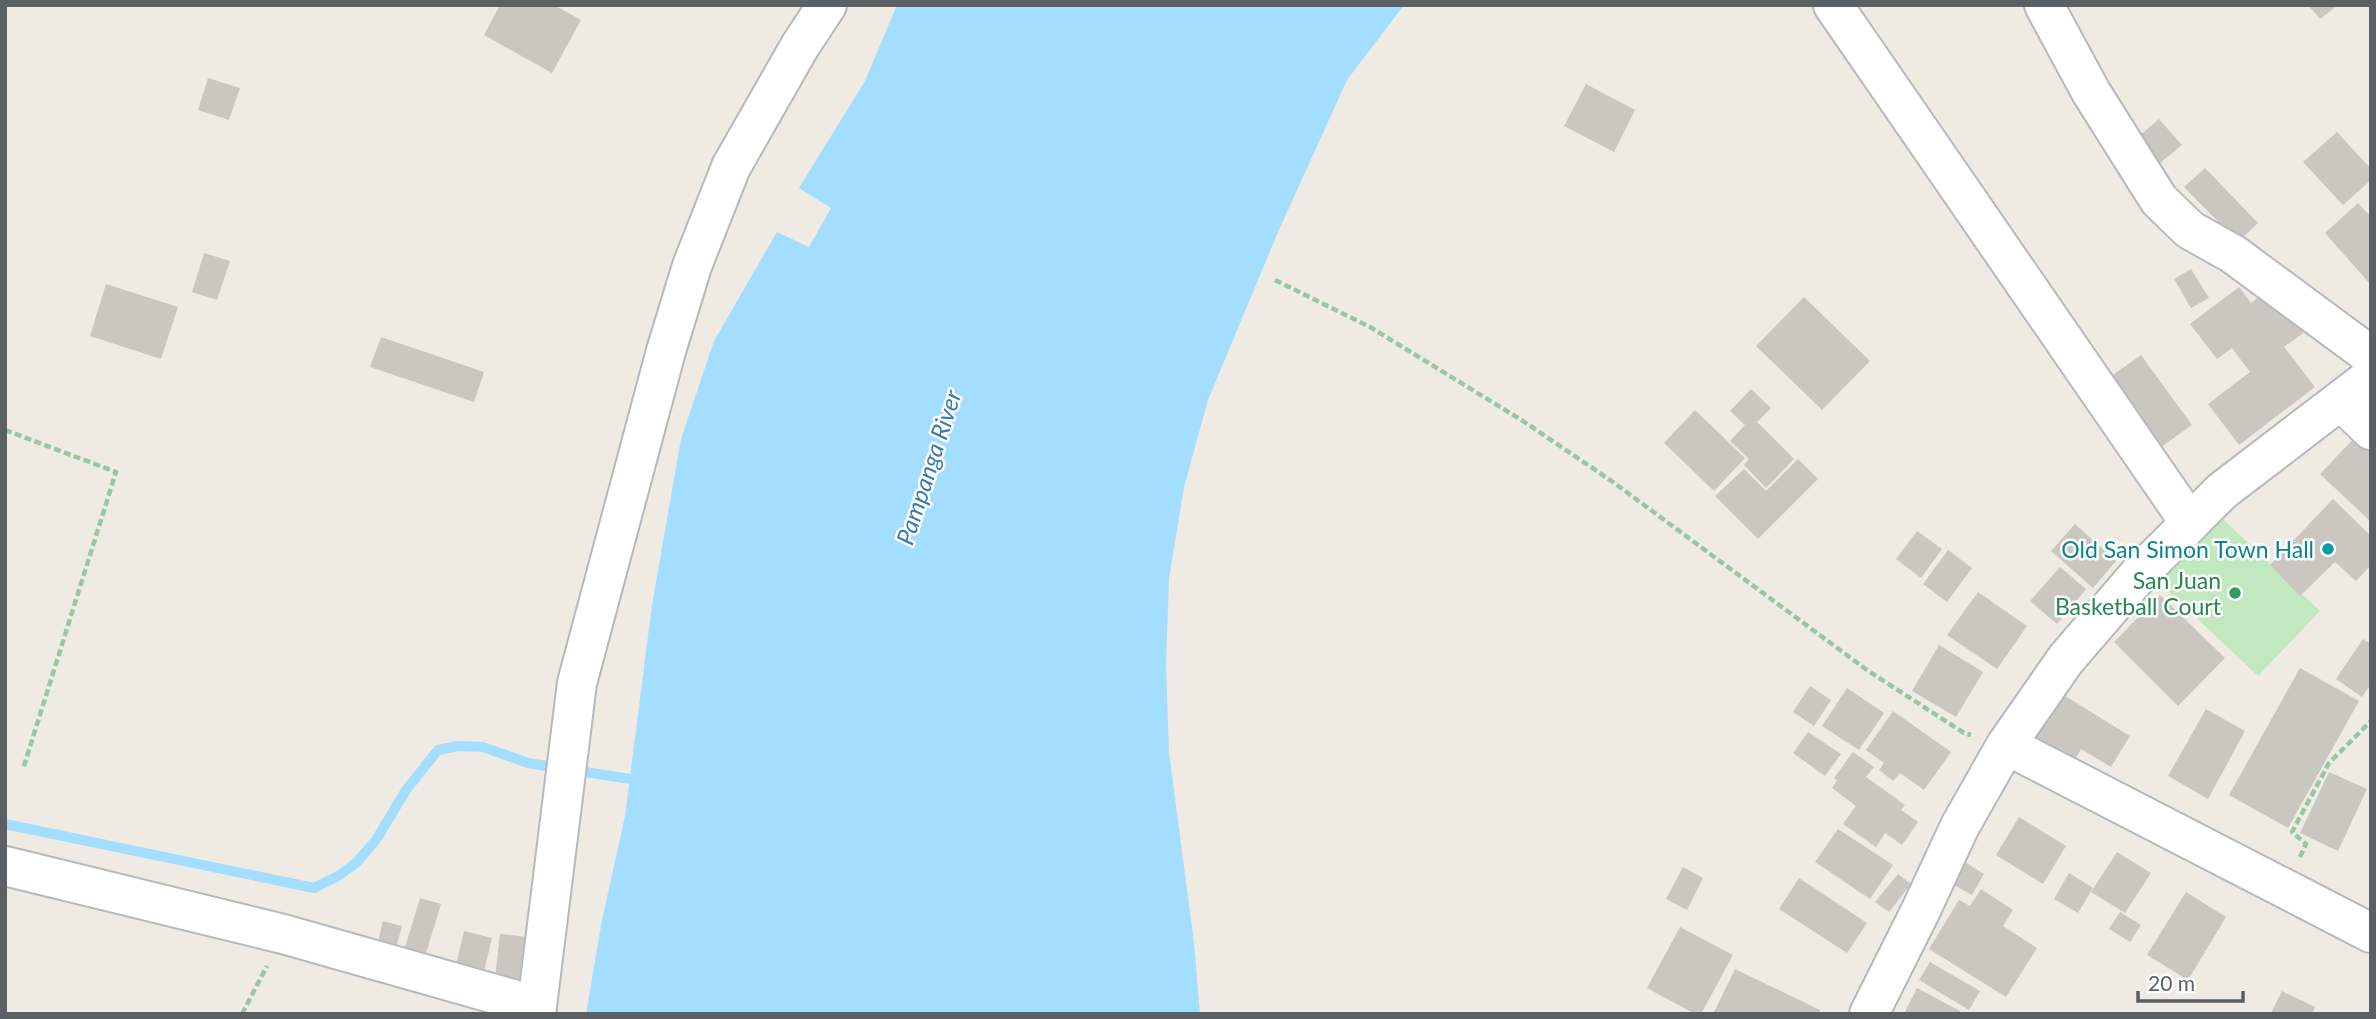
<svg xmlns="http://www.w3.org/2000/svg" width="2376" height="1019" font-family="Lato,sans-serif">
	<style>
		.green { fill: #c1e8be }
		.water { fill: #a3ddff }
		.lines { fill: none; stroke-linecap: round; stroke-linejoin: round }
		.stream { stroke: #a3ddff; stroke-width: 10 }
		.building { fill: #cac6c0 }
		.street-casing { stroke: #b6babe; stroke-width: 42 }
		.secondary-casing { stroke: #b4b9be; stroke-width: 42 }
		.path { stroke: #96c9a1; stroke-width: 4.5; stroke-dasharray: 7 3.5; stroke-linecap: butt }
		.street { stroke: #fff; stroke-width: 38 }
		.secondary { stroke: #fff; stroke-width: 38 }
		.culture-dot { fill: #0f9aa8; stroke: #fff; stroke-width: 2.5 }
		.leisure-dot { fill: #2e9e5b; stroke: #fff; stroke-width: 2.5 }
		.labels { text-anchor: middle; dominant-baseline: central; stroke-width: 5; stroke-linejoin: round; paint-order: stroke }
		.culture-label { font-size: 23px; fill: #0d838f; stroke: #fff; text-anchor: end }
		.leisure-label { font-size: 23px; fill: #27864d; stroke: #fff; text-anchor: end }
		.water-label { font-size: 24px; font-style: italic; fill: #387aad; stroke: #fff }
	</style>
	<rect width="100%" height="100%" fill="#efebe3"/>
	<!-- green -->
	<path class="green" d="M2212 509 2320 611 2258 676 2150 574Z"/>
	<!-- water -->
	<path class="water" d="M897 5H1404L1347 80 1278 232 1208 400 1184 487 1169 579 1166 666 1169 752 1194 943 1200 1014H586L602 920 625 816 652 605 681 439 714 341 777 232 809 247 831 208 799 188 865 81Z"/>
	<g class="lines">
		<!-- stream -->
		<path class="stream" d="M5 824 314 888 338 876 356 863 376 840 406 790 438 750 458 746 483 747 528 763 643 781"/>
	</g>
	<!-- building -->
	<path class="building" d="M500 5H554L581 20 552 73 484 35Z
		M2308 5H2338L2320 19Z
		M208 78 240 88 229 120 198 110Z
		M1586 84 1635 110 1614 152 1564 126Z
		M2159 119 2182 145 2154 168 2132 142Z
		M2337 132 2371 169V180L2343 205 2303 162Z
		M2205 168 2258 223 2238 242 2184 187Z
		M2358 203 2371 217V285L2325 233Z
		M204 253 230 261 217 300 192 292Z
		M2191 269 2209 298 2191 308 2174 279Z
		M106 284 178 307 161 359 90 336Z
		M2272 286 2306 331 2284 347 2315 387 2239 445 2208 404 2250 372 2232 348 2217 359 2190 324 2239 287 2251 303Z
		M1804 297 1870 361 1822 410 1756 346Z
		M381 337 484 372 474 402 370 367Z
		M2141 355 2192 425 2154 452 2103 382Z
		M1751 389 1771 408 1757 422 1794 459 1766 488 1744 465 1749 459 1730 441 1745 425 1730 411Z
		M1695 410 1745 458 1714 491 1664 443Z
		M2357 435 2371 448 2369 520 2320 474Z
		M1798 459 1818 479 1758 539 1715 496 1744 469 1766 491Z
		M2333 499 2371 536V565L2356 581 2335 562 2300 596 2270 565Z
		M2075 524 2116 561 2093 588 2051 551Z
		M1917 531 1942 549 1921 578 1896 559Z
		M1948 550 1972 568 1947 602 1923 584Z
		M2060 567 2086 589 2057 624 2030 601Z
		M1978 592 2027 626 1997 669 1947 635Z
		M2160 595 2225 658 2178 706 2114 642Z
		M2363 639 2371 644V684L2362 697 2336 679Z
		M1939 645 1983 672 1956 717 1912 691Z
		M2300 668 2359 701 2288 828 2229 795Z
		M1810 686 1831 700 1814 726 1793 712Z
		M1847 688 1884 713 1859 750 1822 726Z
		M2057 691 2130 736 2111 767 2081 749 2071 766 2027 740Z
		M2206 709 2245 731 2208 799 2168 776Z
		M1893 711 1951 752 1924 790 1900 773 1893 781 1879 770 1884 763 1866 750Z
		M1808 732 1841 754 1825 776 1793 753Z
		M1853 752 1874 767 1866 777 1905 805 1901 810 1918 822 1902 845 1885 833 1876 847 1843 824 1856 806 1832 788 1837 780 1834 778Z
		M2329 772 2367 789 2338 851 2300 833Z
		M2019 817 2066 846 2043 884 1996 855Z
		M1838 829 1893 865 1870 899 1815 862Z
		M2117 852 2151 873 2125 913 2091 892Z
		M1965 862 1984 874 1972 895 1952 884Z
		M1683 867 1703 878 1687 910 1666 899Z
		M2069 873 2093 888 2078 913 2054 899Z
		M1898 874 1911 884 1889 912 1875 902Z
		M1799 878 1867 923 1847 953 1779 909Z
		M1981 889 2013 910 2003 926 2037 948 2006 997 1929 949 1959 900 1970 906Z
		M2186 892 2226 917 2188 980 2147 955Z
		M420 898 441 904 424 960 403 954Z
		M2120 912 2141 925 2130 942 2109 929Z
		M383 921 402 926 390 971 372 966Z
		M1680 927 1733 955 1701 1014H1695L1647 988Z
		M464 931 492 938 484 971 456 965Z
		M500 934 528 937 523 981 495 978Z
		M1930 962 1980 991 1969 1010 1919 980Z
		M1735 969 1820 1010 1818 1014H1713Z
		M1917 988 1960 1011 1959 1014H1904Z
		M2282 991 2315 1007 2312 1014 2271 1013Z"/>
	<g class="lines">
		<!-- street casing -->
		<g class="street-casing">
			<path id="street" d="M1833 5 2190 523
				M2044 5 2091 92 2159 200 2190 230 2233 254 2371 356
				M2341 401 2371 430
				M5 866 283 934 537 1006"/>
		</g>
		<!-- secondary casing -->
		<g class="secondary-casing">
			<path id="secondary" d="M2006 745 2066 659 2140 573 2222 491 2371 377
				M536 1014 577 683 666 351 692 266 731 167 800 46 827 5
				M1869 1014 1920 912 1960 826 2006 745 2371 933"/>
		</g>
		<!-- path -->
		<path class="path" d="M1275 280 1370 327 1523 421 1613 482 1867 670 1964 733 1971 735
			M5 430 116 472 23 769
			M2300 857 2306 844 2292 832 2329 763 2371 721
			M242 1014 267 966"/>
		<!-- street -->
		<use href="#street" class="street"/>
		<!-- secondary -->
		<use href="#secondary" class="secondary"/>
	</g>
	<!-- markers -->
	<circle class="culture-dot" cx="2328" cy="549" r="7"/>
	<circle class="leisure-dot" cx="2235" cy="593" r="7"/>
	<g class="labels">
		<!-- culture labels -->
		<g class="culture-label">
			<text x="2314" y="549">Old San Simon Town Hall</text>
		</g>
		<!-- leisure labels -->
		<g class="leisure-label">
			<text x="2221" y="580">San Juan<tspan x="2221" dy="26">Basketball Court</tspan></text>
		</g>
		<!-- water labels -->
		<g class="water-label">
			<text transform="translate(928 467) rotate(-72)">Pampanga River</text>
		</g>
	</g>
	<!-- border -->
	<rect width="2376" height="1019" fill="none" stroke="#5b6064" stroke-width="14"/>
	<!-- scale -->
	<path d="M2138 991v10h105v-10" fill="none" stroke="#5b6064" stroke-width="3.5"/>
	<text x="2148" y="991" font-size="21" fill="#5b6064" stroke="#ffffff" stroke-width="5" paint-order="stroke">20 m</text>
</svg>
